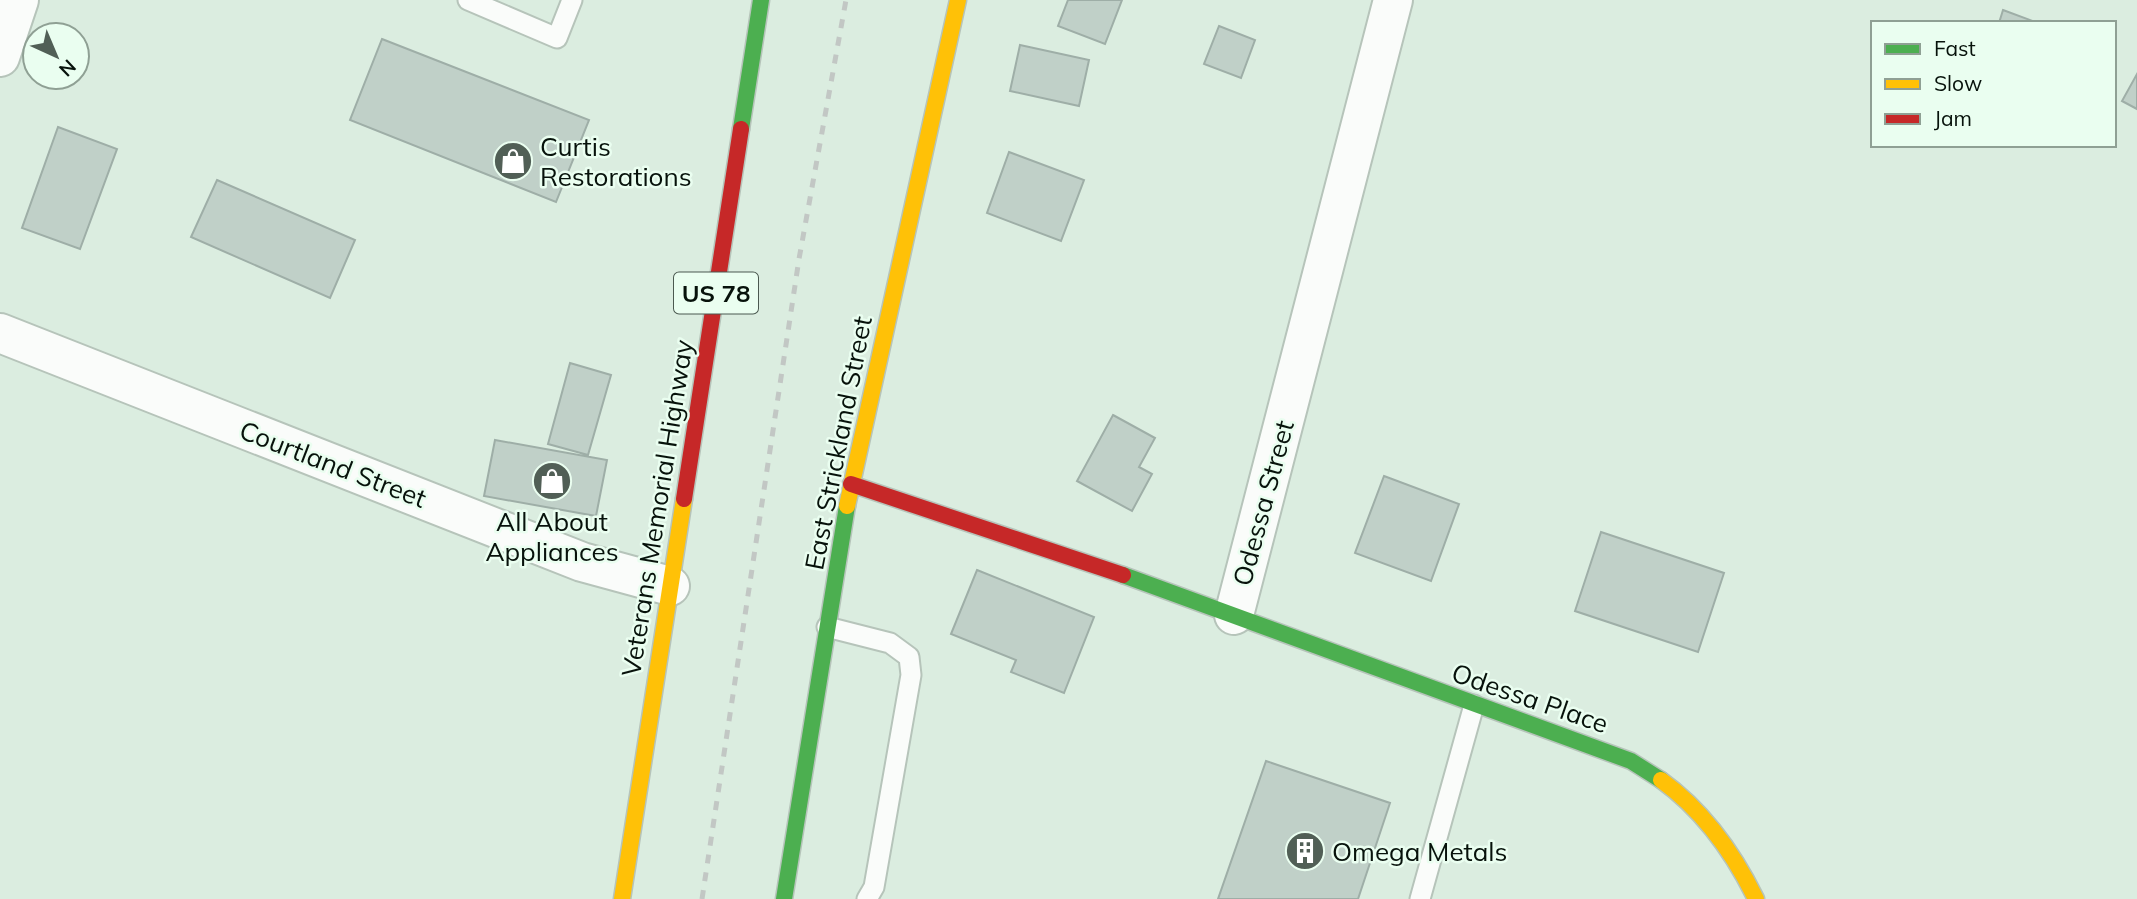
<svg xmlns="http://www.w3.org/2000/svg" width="2137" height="899" font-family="Mulish,sans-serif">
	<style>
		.building { fill: #c0d0c8; stroke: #9eaea7; stroke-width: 2 }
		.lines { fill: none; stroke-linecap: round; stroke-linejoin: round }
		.lane-casing { stroke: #b6c4ba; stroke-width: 23 }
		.street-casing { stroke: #b6c4ba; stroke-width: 42 }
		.fast-casing { stroke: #b6c4ba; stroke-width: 19 }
		.slow-casing { stroke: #b6c4ba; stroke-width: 19 }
		.jam-casing { stroke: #b6c4ba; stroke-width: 19 }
		.lane { stroke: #fafcfa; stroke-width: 19 }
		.street { stroke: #fafcfa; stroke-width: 38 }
		.fast { stroke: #4caf50; stroke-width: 16 }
		.slow { stroke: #ffc107; stroke-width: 16 }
		.jam { stroke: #c62828; stroke-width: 16 }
		.rail { stroke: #c2c7c4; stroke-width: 5; stroke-dasharray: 9 9; stroke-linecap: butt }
		.labels { text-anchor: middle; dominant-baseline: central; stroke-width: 5; stroke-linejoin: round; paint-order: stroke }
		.shield { fill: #eafef0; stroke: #4b5950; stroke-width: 2 }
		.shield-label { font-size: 24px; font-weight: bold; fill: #07120b }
		.poi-label { font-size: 26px; fill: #07120b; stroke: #eafef0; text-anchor: start }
		.street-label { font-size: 26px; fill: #07120b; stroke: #eafef0 }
	</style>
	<rect width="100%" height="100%" fill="#dbede0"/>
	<!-- building -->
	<path class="building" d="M1068 0H1122L1105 44 1058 26Z
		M2003 10 2038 23H1999Z
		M1219 26 1255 40 1241 78 1204 64Z
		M382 39 589 120 556 202 350 120Z
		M1020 45 1089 60 1079 106 1010 91Z
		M2137 74V109L2122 101Z
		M58 127 117 149 80 249 22 228Z
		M1009 152 1084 180 1061 241 987 213Z
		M217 180 355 240 330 298 191 237Z
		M570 363 611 375 588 455 548 444Z
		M1113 415 1155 438 1139 467 1152 474 1132 511 1077 481Z
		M495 440 607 460 596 516 484 496Z
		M1384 476 1459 504 1431 581 1355 553Z
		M1601 532 1724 573 1698 652 1575 611Z
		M977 570 1094 617 1064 693 1011 672 1016 660 951 634Z
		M1266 761 1390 803 1358 899H1218Z"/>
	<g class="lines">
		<!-- lane casing -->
		<g class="lane-casing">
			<path id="lane" d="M468 0 557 38 572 0
				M827 627 890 643 909 657 911 675 874 887 867 899
				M1420 899 1474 705"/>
		</g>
		<!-- street casing -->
		<g class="street-casing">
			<path id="street" d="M0 57 19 0
				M0 333 582 562 670 586
				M1234 615 1393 0"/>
		</g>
		<!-- fast casing -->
		<g class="fast-casing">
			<path id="fast" d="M741 129 761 0
				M1123 575 1631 761 1661 780
				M784 899 847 506"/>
		</g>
		<!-- slow casing -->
		<g class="slow-casing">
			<path id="slow" d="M847 506 958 0
				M1661 780C1704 811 1733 852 1756 899
				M622 899 684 499"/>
		</g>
		<!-- jam casing -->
		<g class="jam-casing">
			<path id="jam" d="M851 484 1123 575
				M684 499 741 129"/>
		</g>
		<!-- lane -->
		<use href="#lane" class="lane"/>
		<!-- street -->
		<use href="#street" class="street"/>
		<!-- fast -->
		<use href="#fast" class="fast"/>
		<!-- slow -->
		<use href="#slow" class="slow"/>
		<!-- jam -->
		<use href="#jam" class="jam"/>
		<!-- rail -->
		<path class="rail" d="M702 899 799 259 846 0"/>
	</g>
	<!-- icons -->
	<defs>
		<g id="shop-disc" transform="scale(2.0125)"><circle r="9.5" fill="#515f56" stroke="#eafef0"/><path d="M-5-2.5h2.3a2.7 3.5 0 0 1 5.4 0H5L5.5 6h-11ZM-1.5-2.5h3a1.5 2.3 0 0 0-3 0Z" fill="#fff"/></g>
		<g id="building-disc" transform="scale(2.0125)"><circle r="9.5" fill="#515f56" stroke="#eafef0"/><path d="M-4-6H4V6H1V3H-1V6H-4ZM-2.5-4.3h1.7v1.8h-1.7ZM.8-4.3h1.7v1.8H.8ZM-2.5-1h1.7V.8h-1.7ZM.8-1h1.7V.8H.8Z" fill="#fff"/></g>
	</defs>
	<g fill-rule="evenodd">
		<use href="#shop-disc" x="513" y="161"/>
		<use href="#shop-disc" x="552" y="481"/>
		<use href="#building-disc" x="1305" y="851"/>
	</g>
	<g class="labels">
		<!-- shield labels -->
		<rect class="shield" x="674" y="272.5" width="84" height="41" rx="5"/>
		<g class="shield-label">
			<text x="716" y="293">US 78</text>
		</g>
		<!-- poi labels -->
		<g class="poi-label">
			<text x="540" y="146">Curtis<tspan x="540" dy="30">Restorations</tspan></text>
			<text x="552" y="521" text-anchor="middle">All About<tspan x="552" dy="30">Appliances</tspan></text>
			<text x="1332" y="851">Omega Metals</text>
		</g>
		<!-- street labels -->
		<g class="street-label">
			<text transform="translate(838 443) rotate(-79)">East Strickland Street</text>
			<text transform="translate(333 464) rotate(21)">Courtland Street</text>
			<text transform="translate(1263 503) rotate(-75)">Odessa Street</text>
			<text transform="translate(657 508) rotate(-81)">Veterans Memorial Highway</text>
			<text transform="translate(1530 698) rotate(19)">Odessa Place</text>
		</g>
	</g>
	<!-- legend -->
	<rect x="1871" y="21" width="245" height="126" fill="#eafef0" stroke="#8fa094" stroke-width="2"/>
	<rect x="1885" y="44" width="35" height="10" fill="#4caf50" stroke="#8fa094" stroke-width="2"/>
	<text x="1934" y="56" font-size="21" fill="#07120b">Fast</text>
	<rect x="1885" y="79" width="35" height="10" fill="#ffc107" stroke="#8fa094" stroke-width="2"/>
	<text x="1934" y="91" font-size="21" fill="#07120b">Slow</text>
	<rect x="1885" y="114" width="35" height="10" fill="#c62828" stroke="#8fa094" stroke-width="2"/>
	<text x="1934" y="126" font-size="21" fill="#07120b">Jam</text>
	<!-- north arrow -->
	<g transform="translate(56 56) rotate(136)"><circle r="33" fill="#eafef0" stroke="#8fa094" stroke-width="2"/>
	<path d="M0-5L12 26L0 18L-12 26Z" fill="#515f56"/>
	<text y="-10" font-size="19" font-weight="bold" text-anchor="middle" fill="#07120b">N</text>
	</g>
</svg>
